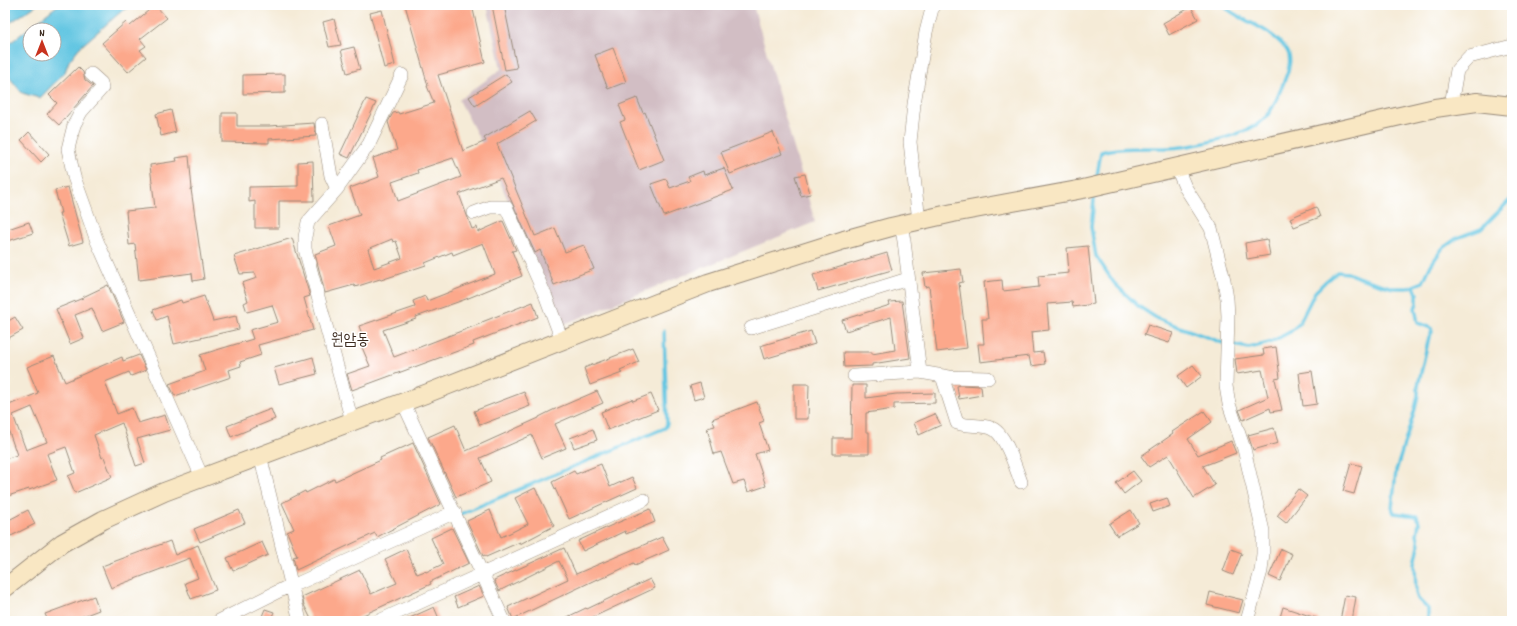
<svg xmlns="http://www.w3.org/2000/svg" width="1517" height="626" font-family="Dekko,'Poor Story',sans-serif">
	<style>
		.industrial { fill: #d2bec4 }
		.water { fill: #64c6e2; stroke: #507880; fill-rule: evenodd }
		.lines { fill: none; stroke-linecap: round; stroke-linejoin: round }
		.stream { stroke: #64c6e2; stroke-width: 3.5 }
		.building { fill: #fca88b; fill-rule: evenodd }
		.minor-casing { stroke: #988a7a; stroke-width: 14 }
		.secondary-casing { stroke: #988a7a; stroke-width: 20 }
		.minor { stroke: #fff; stroke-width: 13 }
		.secondary { stroke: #f9e7c3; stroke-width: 18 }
		.labels { text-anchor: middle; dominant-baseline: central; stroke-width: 3; stroke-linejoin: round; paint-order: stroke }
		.quarter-label { font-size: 16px; fill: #3b2a1e; stroke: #fff }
	</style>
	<rect width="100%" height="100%" fill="#fff"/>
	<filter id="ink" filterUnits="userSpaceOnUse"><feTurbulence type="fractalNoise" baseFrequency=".025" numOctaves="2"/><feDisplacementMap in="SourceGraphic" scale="8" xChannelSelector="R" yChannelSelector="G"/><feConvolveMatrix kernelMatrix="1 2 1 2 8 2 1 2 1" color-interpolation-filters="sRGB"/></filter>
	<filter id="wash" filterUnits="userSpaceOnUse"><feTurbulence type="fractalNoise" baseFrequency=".012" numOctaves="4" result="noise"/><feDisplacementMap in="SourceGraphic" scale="16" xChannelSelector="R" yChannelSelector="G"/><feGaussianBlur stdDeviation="0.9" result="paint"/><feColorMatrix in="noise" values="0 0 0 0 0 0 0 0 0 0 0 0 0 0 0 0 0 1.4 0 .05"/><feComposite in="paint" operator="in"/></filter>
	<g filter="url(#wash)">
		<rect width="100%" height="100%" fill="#f5ebd7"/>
		<!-- industrial -->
		<path class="industrial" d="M487 5H753L815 222 562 325 491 161 459 100 501 69Z"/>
		<!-- water -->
		<path class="water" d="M5 5H37L5 26Z
			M58 5H134L123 10 79 48 69 61 65 72 41 97 39 98 22 93 5 72V47ZM30 30H54V54H30Z"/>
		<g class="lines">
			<!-- stream -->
			<path class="stream" d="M1096 181 1101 152C1115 147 1145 148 1161 148 1186 149 1251 136 1267 116 1274 107 1279 94 1283 84 1287 74 1294 59 1286 49 1267 25 1243 23 1222 5
				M1095 191 1091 227 1096 256 1114 283 1138 306 1158 319 1223 343 1249 348 1269 343 1290 332 1299 324 1315 292 1326 281 1337 272 1348 273 1360 278 1393 288H1408L1423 282 1431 265 1442 249 1457 238 1481 229 1512 198
				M1414 286 1417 294V303L1415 308 1418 323 1431 328 1432 332 1429 337 1418 386V395L1415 409 1396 471 1392 508 1394 513 1417 516 1419 523 1417 534 1419 545 1415 564 1416 593 1418 599 1428 609V621
				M458 515 665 428 667 424 664 331"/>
		</g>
		<g id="blocks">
			<!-- building -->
			<path class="building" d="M155 5 167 18 140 39 146 46 140 50 146 57 128 72 102 43 126 22 130 26Z
				M405 5H472L485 62 438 75 463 151 486 141 484 138 530 111 536 121 497 144 535 236 555 228 565 252 584 245 594 269 554 285 540 250 535 253 501 178 459 194 472 229 477 227 478 232 503 221 516 250 512 251 522 276 466 299 416 317V319L383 330 394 357 482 323V322L533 302 538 317 473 342 474 345 352 390 347 374 370 366 361 345 365 343 359 326 415 307 413 301 425 296 427 301 495 274 483 243 453 255 452 252 425 263 426 265 381 280 380 279 355 287 354 285 325 293 315 254 336 246 329 226 360 215 350 188 379 177 373 158 397 150 388 122 393 113 398 112 399 114 434 103 427 86H428ZM453 158 461 177 398 201 392 182 418 173 417 170ZM392 239 393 242 396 241 402 258 374 268 368 249Z
				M492 5H504L517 68 505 70Z
				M1191 7 1198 19 1169 35 1163 23Z
				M382 10 395 65 384 68 370 13Z
				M334 19 341 45 329 47 323 22Z
				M354 47 360 69 347 73 341 50Z
				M613 48 626 82 608 89 595 55Z
				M78 67 83 72 85 80 93 86 59 125 47 114 57 103 49 95Z
				M285 74V93L243 94V75Z
				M506 74 512 82 475 106 469 97Z
				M637 98 643 113 645 112 664 160 639 170 620 122 625 120 619 105Z
				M366 99 376 103 349 158 340 154Z
				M171 110 176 132 161 136 156 114Z
				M222 113H237V126H269L314 123 316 136 269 139V143L222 142Z
				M29 132 49 154 41 162 21 140Z
				M773 132 782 154 730 174 721 152Z
				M189 156 192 189H191L204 279 193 281 192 273 139 280 135 244 129 245 126 211 155 208 150 165 177 161 176 158Z
				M313 161 314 201H279V228H255V201L249 202V187L298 186V162Z
				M724 168 733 190 664 216 651 184 666 179 670 188 690 181 688 177 703 171 704 175Z
				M805 174 810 194 801 196 795 176Z
				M68 187 83 242 69 246 59 213H61L55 190Z
				M1316 207 1320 217 1294 227 1290 218Z
				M29 222 33 233 5 242V230Z
				M292 238 310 296 304 298 313 330 258 345 261 355 240 362 241 366 229 370 231 377 175 396 169 384 205 371 200 355 253 339 250 330 278 322 272 305 247 312 244 303 248 301 242 283 257 278 255 273 240 274 234 256Z
				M1267 239 1270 255 1247 259 1245 243Z
				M1088 246 1094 304 1073 307 1072 302 1047 304 1049 330 1031 332 1033 353 1043 352 1045 364 1031 366 1029 356 980 362 978 344H984L982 319H988L984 282 1002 280 1003 291 1039 287 1038 276 1069 273 1067 248Z
				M887 253 892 270 818 291 813 275Z
				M961 269 963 282 959 283 967 348 937 352 929 286 925 287 923 273Z
				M108 285 124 322 102 331 92 308 75 315 84 338 70 344 56 309 83 298V297Z
				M204 296 213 321 236 316 239 329 174 344 167 316 157 320 153 310 181 300 182 303Z
				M902 301 910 358 872 364V366L844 367 843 352H872V354L895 350 891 317 846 331 842 320 890 305 889 302Z
				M15 317 23 330 5 340V323Z
				M1148 325 1173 333 1169 343 1144 335Z
				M811 331 815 344 764 359 760 346Z
				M1276 347 1280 378 1275 379 1282 410 1271 412 1270 408 1243 420 1239 410 1268 397 1262 370 1237 374 1235 359 1264 355 1263 349Z
				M633 349 639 362 620 370 622 373 590 385 584 368Z
				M139 355 146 370 131 376 129 372 105 382 117 414 132 408 138 423 165 415 170 430 137 439 145 463 136 466 122 423 94 435 102 458 104 457 112 477 75 493 68 476 75 473 66 447 47 454 57 480 29 490V489L5 497V459L17 455 8 429 5 430V396H6L9 405 38 393 27 367 54 356 65 382 122 357 123 361ZM32 407 47 442 26 450 13 415Z
				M313 357 317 374 279 384 274 368Z
				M1193 365 1202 376 1186 388 1178 376Z
				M1312 371 1317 404 1303 406 1299 373Z
				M700 383 704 397 694 400 690 386Z
				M794 384H809L808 419H794Z
				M852 385H866V398L896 394 935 393V403L894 404V409L866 413V432H869V454H833V438H851Z
				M961 385 981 386 982 395 959 399 957 386Z
				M597 391 603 403 555 424 566 448 542 458 532 435 480 458 491 482 456 497 428 437 455 425 466 451 539 418V417L553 410Z
				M524 392 530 406 480 425 474 411Z
				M651 394 658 410 608 430 601 412 632 399 633 401Z
				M757 402 764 421 759 423 768 450 755 454 766 486 748 492 744 481 733 484 721 452 714 454 707 428 715 426 712 419Z
				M271 409 275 419 231 437 227 426Z
				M1204 411 1212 422 1188 439 1198 455 1231 441 1236 453 1203 466 1215 485 1194 498 1168 455 1149 467 1141 456 1173 434 1172 432Z
				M935 414 941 425 919 435 914 423Z
				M1274 428 1278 443 1253 450 1248 435Z
				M593 429 597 440 574 448 570 438Z
				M413 443 441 504 377 537 375 533 296 570 293 557 297 556 287 532 294 529 282 503 305 491 306 493 334 479 335 481 381 460 380 458Z
				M1351 463 1362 466 1354 494 1343 491Z
				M601 464 610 487 632 477 637 488 569 519 552 482 574 471 576 474Z
				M1133 471 1141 481 1124 494 1116 483Z
				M535 488 554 526 520 544V542L486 557 485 555 483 556 467 521 490 510 501 537 510 533 528 524 515 498Z
				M1298 489 1307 496 1286 523 1277 516Z
				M1167 498 1170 506 1153 512 1150 504Z
				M650 509 655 522 626 534 625 531 583 551 578 541 610 526Z
				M28 510 35 524 11 536 5 526V522Z
				M239 510 245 523 200 542 194 529Z
				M1131 510 1139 523 1117 536 1109 524Z
				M452 528 469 563 430 582 431 584 350 621H312L304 605 302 597 360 570 371 594 397 583 385 559 406 549 417 574 425 571 426 572 443 564 431 538Z
				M662 537 669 550 635 565 634 563 598 580 597 579 513 619 508 607 568 579 559 561 499 591 494 580 564 548 576 574Z
				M170 541 175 555 198 545 216 590 191 599 185 583 198 578 190 558 111 588 102 566Z
				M262 542 268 555 233 571 227 558Z
				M1231 549 1242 553 1233 575 1223 571Z
				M1281 549 1292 554 1280 581 1269 576Z
				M650 579 655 588 591 618 593 621H559L586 608 587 609Z
				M479 586 484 596 458 607 454 597Z
				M1210 592 1243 600 1239 613 1207 605Z
				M1345 595 1356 597 1352 621H1340Z
				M94 596 99 610 70 621H48L45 614Z
				M434 607 440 621H403Z
				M1283 607 1319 619V621H1279Z
				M265 609 274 612 270 621H260Z"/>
		</g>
	</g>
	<g filter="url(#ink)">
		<use href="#blocks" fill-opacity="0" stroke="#988a7a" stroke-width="1"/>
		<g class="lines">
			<!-- minor casing -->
			<g class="minor-casing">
				<path id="minor" d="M91 74 101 83 102 88 81 112 74 125 68 149 74 177 97 241 202 477
					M1451 105 1457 70 1469 57 1512 46
					M322 124 331 176 337 189
					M1177 168 1185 187 1211 228 1224 280 1227 299 1228 316 1226 386 1229 404 1244 449 1263 531V554L1261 571 1247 621
					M474 213 490 207H506L546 297 562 340
					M919 221 910 142 914 104 926 32 933 5
					M901 225 904 241 920 372
					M751 328 908 279
					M854 376 920 372 949 377 988 378
					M942 376 957 423C968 427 980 424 991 428 1005 432 1016 469 1021 482
					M403 402 504 621
					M352 421 305 249V237L308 222 337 189 369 144 402 75
					M260 455 300 621
					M219 621 291 585 299 583 455 512
					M379 621 644 500"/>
			</g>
			<!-- secondary casing -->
			<g class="secondary-casing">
				<path id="secondary" d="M5 588 62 543 103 520 164 492 428 393 708 283 844 240 891 227 953 213 1083 189 1435 108 1477 102 1512 106"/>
			</g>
			<!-- minor -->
			<use href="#minor" class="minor"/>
			<!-- secondary -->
			<use href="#secondary" class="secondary"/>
		</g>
	</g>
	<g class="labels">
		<!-- quarter labels -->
		<g class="quarter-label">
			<text x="350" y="340">원암동</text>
		</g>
	</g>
	<!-- margin -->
	<rect width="1517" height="626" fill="none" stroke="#fff" stroke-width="20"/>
	<!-- north arrow -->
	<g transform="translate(42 42)"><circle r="19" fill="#ffffff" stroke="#b1aaa5"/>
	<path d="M0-3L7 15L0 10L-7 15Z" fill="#c8321e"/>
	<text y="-6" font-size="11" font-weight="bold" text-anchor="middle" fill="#3b2a1e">N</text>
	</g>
</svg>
